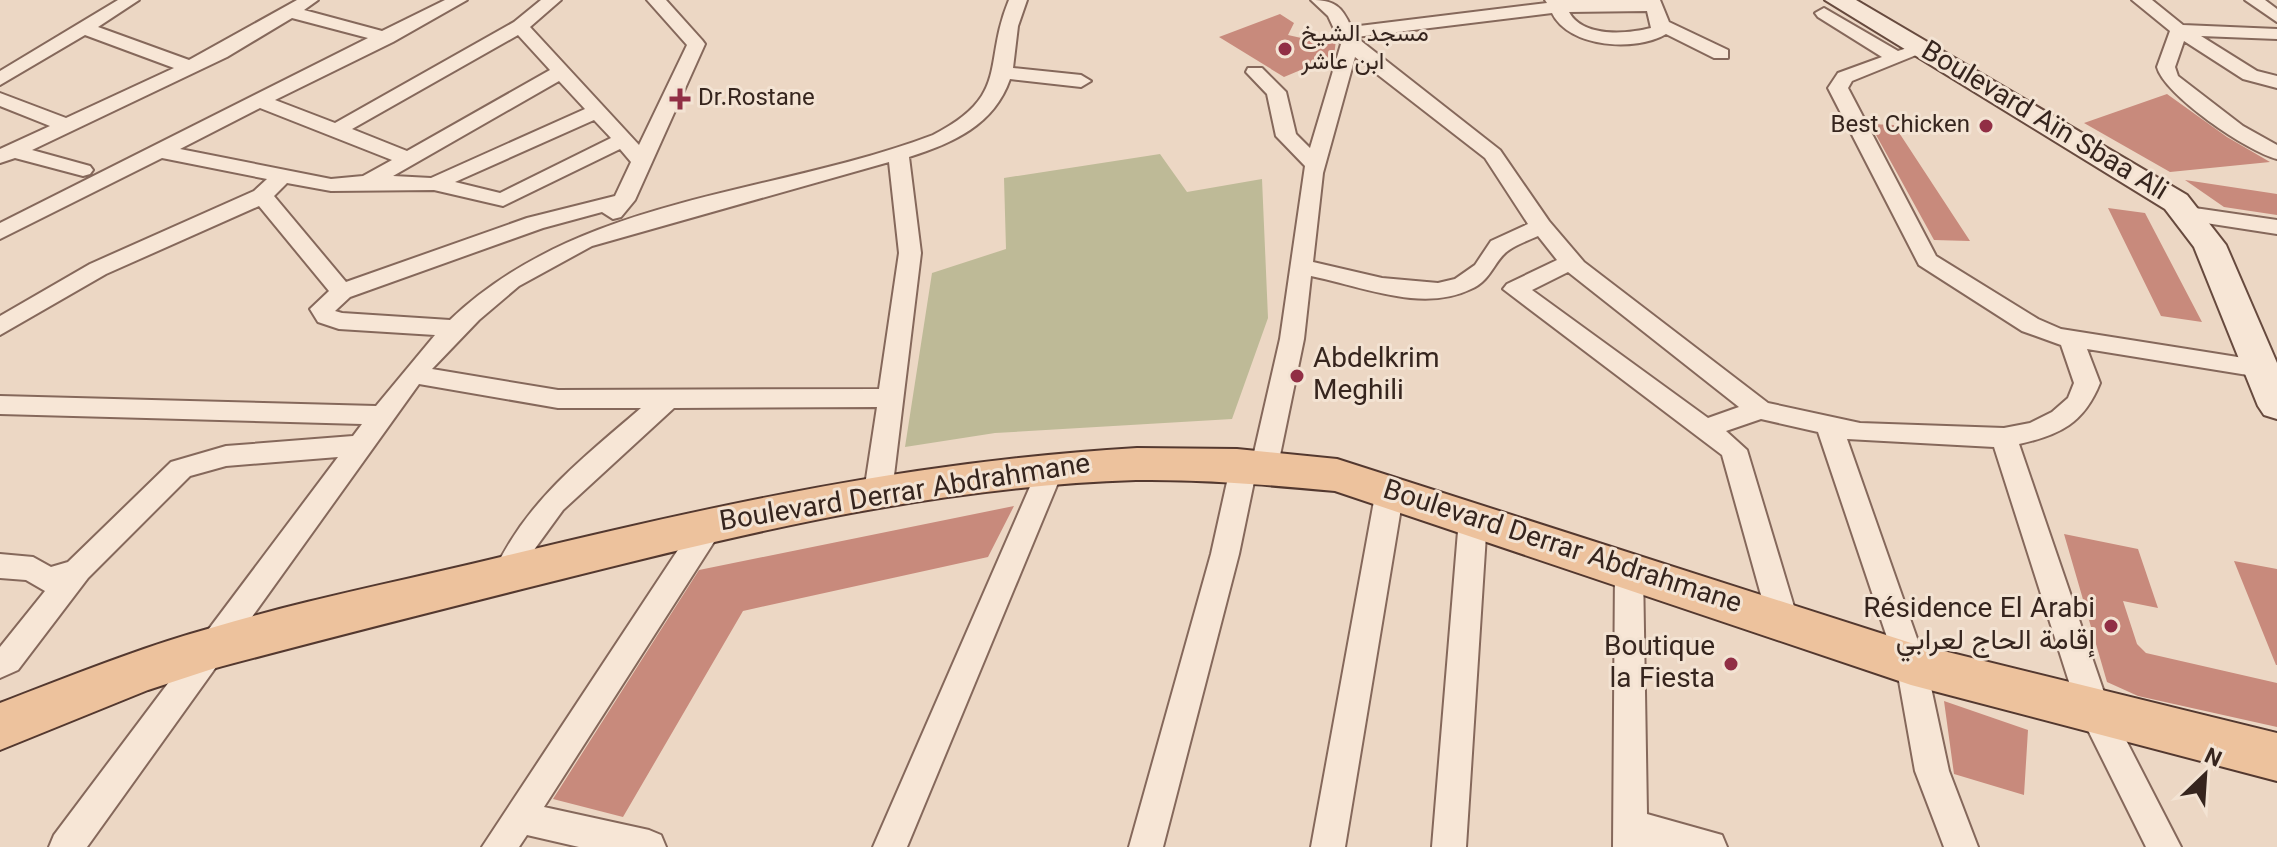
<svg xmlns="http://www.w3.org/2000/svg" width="2277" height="847" font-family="Georgia,Vazirmatn,serif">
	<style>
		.cemetery { fill: #beba97 }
		.building { fill: #c88a7c }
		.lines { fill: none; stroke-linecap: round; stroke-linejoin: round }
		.minor-casing { stroke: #85685b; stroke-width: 4 }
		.secondary-casing { stroke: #674a3e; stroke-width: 4 }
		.primary-casing { stroke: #53382f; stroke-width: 4 }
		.minor { fill: #f7e6d6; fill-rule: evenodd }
		.secondary { fill: #f7e6d6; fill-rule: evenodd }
		.primary { fill: #edc29d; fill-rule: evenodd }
		.poi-dot { fill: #912f45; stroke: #f3e3d3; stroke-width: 3 }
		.labels { text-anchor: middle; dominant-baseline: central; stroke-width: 6; stroke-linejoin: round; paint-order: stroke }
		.far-poi-label { font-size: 24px; fill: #36251e; stroke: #f3e3d3; text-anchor: start }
		.street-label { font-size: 28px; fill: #36251e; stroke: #f3e3d3 }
		.poi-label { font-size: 28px; fill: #36251e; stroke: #f3e3d3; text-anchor: end }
	</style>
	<rect width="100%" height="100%" fill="#ecd7c4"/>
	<!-- cemetery -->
	<path class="cemetery" d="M1160 154 1187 192 1262 179 1268 318 1232 419 995 433 905 447 932 273 1006 249 1004 178Z"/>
	<!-- building -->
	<path class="building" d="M1280 14 1294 23 1288 35 1319 42 1336 40 1334 56 1284 77 1219 37Z
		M2167 94 2227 137 2270 162 2170 172 2084 123Z
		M1870 124 1894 125 1970 241 1934 240Z
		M2185 180 2277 194V215L2224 207Z
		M2108 208 2145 213 2202 322 2161 316Z
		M1014 506 988 557 743 611 623 817 553 799 699 570Z
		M2064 534 2138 549 2158 608 2123 601 2137 644 2146 653 2277 683V727L2138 696 2107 682Z
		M2234 561 2277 569V665H2276Z
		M1944 701 2028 730 2024 795 1954 774Z"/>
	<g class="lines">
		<!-- minor casing -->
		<g class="minor-casing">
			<path id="minor" d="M118 0H139L98 27 189 60 297 0H318L304 10 382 31 445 0H467L393 42 275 100 335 123 514 22 541 0H561L530 27 639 145 687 45 647 0H666L702 40 705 44 635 200 621 217 613 219 602 212 543 228 350 297 335 311 342 313 450 320C581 195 772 196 933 135 1011 95 982 65 1009 0H1027L1018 26 1013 68 1081 75 1091 81 1081 87 1010 79C994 125 953 143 909 157L921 253 892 492 888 499 878 502 868 499 864 492 877 407 674 408 563 510 531 554 518 582 508 586 498 582 493 574C525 502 583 458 641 408H558L419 384 87 847H49L54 835 338 457 226 466 190 476 88 578 18 670 0 678V647L45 591 26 580 0 578V554L33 557 51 567 68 562 171 462 226 446 353 436 362 424 0 414V396L376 406 435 335 339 329 318 322 310 309 329 291 259 206 106 274 0 335V316L90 264 254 191 267 179 162 158 0 239V223L368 38 292 18 227 57 32 150 90 166 93 170 90 174 83 176 15 158 0 163V149L50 126 0 106V93L66 118 174 68 85 35 0 85V71ZM518 35 550 70 407 151 352 129ZM559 81 585 109 431 178 393 176ZM260 108 392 160 363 176 331 179 180 149ZM594 120 611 138 500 193 455 182ZM620 149 631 162 615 196 527 218 346 282 274 196 287 183 331 191 434 190 503 206ZM889 162 899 253 879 389 558 390 432 369 479 320 519 286 592 246Z
				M1311 0C1334 0 1342 6 1351 27L1547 3 1545 0H1660L1669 22 1728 50V58H1714L1666 34C1636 52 1569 48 1552 13L1356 37 1500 150 1549 221 1584 262 1768 403 1860 423 2004 428 2030 423 2052 412 2068 398 2074 383 2061 345 2022 331 1919 265 1828 88 1838 73 1882 57 1818 17 1815 13 1824 8 1898 51 1922 43 1931 49 1852 81 1848 88 1936 256 2038 319 2061 329 2269 362 2272 368 2269 374 2260 377 2087 349 2100 383C2084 423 2060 435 2019 444L2109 707 2181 847H2146L2078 710 1994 447 1847 439 1926 664 1949 771 1978 847H1944L1915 771 1896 664 1818 432 1761 419 1726 431 1747 450 1798 620 1794 629 1783 632 1772 629 1768 620 1722 455 1503 289 1507 284 1557 260 1538 236C1529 240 1518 244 1509 250 1494 260 1492 280 1471 289 1422 313 1361 286 1311 276L1304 339 1278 465 1274 472 1265 475 1256 472 1239 554 1163 847H1129L1211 554 1231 464 1235 457 1244 454 1253 457 1280 339 1305 166 1276 136 1267 94 1246 72 1248 68H1262L1286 92 1296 134 1310 148 1341 44 1328 16ZM1647 11 1651 28C1627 34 1583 38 1569 12ZM1355 57 1485 158 1528 224 1491 241 1475 265 1455 279 1438 283 1382 278 1313 262 1323 173ZM1568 272 1739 407 1708 418 1532 290Z
				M2132 0H2152L2183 25 2277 29V39L2201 36 2257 71 2277 76V88L2243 79 2184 41 2175 67 2178 76 2243 126 2277 145V159C2248 152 2164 95 2157 67L2170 31Z
				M2245 0H2265L2277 9V22Z
				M2188 207 2277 220V234L2180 219 2177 214Z
				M1052 456 1061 459 1065 466 907 847H873L1039 466 1043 459Z
				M1390 480 1400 483 1404 490 1345 847H1311L1376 490 1380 483Z
				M1473 508 1483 511 1487 519 1466 847H1432L1459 519 1463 511Z
				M711 512 721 515 725 523 721 531 544 807 649 830 661 835 666 847H579L527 835 519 847H482L701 515Z
				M1629 557 1639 561 1643 569 1647 814 1722 835 1727 847H1613L1615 569 1619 561Z"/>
		</g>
		<!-- secondary casing -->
		<g class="secondary-casing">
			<path id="secondary" d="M1825 0H1856L2187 195 2226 245 2277 363V419L2264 415 2258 406 2194 247 2165 209Z"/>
		</g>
		<!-- primary casing -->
		<g class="primary-casing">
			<path id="primary" d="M1137 448 1237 449 1337 459 1911 643 2277 733V781L1911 685 1335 491C1269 485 1203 479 1136 480 944 486 756 530 570 577 451 607 331 637 212 669L148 690 0 750V703C70 676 139 648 211 628 307 599 407 580 505 556 719 504 916 461 1137 448Z"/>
		</g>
		<!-- minor -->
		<use href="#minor" class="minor"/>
		<!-- secondary -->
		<use href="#secondary" class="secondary"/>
		<!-- primary -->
		<use href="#primary" class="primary"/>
	</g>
	<!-- markers -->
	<g class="poi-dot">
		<circle cx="1285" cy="49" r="8"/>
		<path d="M676 87h8v8h8v8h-8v8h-8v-8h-8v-8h8z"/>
		<circle cx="1986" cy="126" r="8"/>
		<circle cx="1297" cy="376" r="8"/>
		<circle cx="2111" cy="626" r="8"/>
		<circle cx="1731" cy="664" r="8"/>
	</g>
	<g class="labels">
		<!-- far-poi labels -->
		<g class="far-poi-label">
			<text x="1301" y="35">مسجد الشيخ<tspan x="1301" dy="28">ابن عاشر</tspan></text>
			<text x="698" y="99">Dr.Rostane</text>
			<text x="1970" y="126" text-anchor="end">Best Chicken</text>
		</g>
		<!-- street labels -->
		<g class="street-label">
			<text transform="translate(2044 122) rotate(31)">Boulevard Aïn Sbaa Ali</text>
			<text transform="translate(905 494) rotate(-9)">Boulevard Derrar Abdrahmane</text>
			<text transform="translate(1562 548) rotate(18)">Boulevard Derrar Abdrahmane</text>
		</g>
		<!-- poi labels -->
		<g class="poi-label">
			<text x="1313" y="360" text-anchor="start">Abdelkrim<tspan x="1313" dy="32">Meghili</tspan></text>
			<text x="2095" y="610">Résidence El Arabi<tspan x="2095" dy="32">إقامة الحاج لعرابي</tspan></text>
			<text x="1715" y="648">Boutique<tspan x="1715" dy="32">la Fiesta</tspan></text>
		</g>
	</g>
	<!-- north arrow -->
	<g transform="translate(2205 775) rotate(25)" stroke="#f3e3d3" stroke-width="6" paint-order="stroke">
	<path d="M0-6L14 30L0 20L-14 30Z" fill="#36251e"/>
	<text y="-12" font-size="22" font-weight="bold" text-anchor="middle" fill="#36251e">N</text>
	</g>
</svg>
